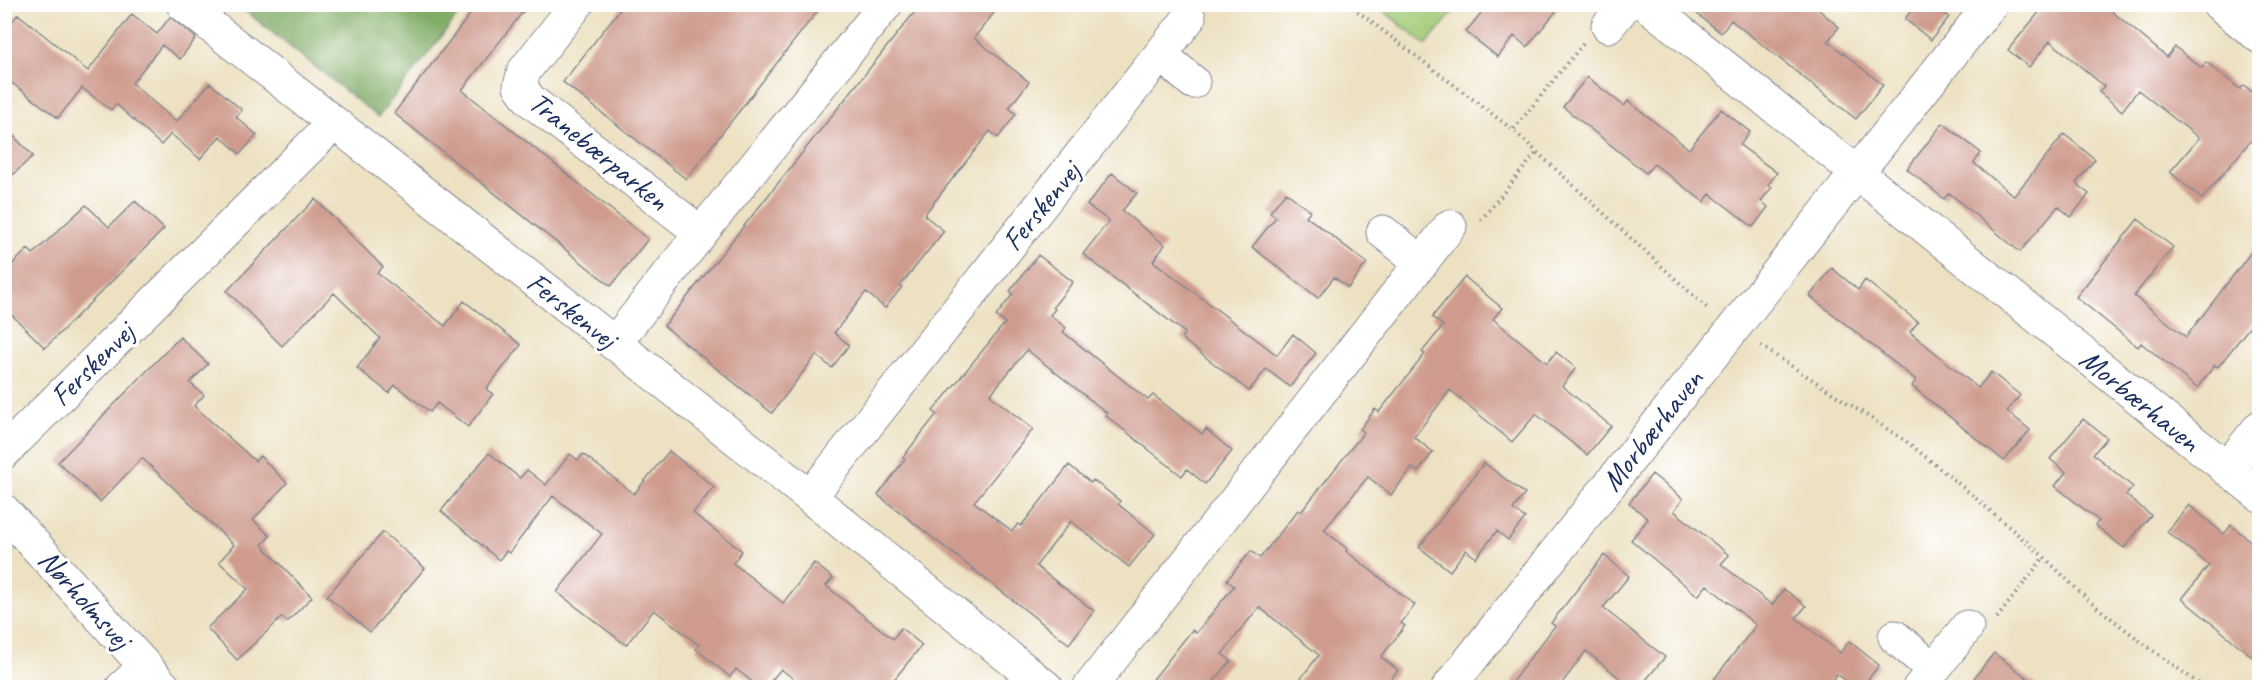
<svg xmlns="http://www.w3.org/2000/svg" width="2264" height="692" font-family="Caveat,sans-serif">
	<style>
		.green { fill: #a1c873; stroke: #5e7c68; stroke-width: 1.5 }
		.forest { fill: #80ac65; stroke: #4e6e62; stroke-width: 1.5 }
		.building { fill: #cf9b8e }
		.lines { fill: none; stroke-linecap: round; stroke-linejoin: round }
		.minor-casing { stroke: #848890; stroke-width: 35 }
		.path { stroke: #848890; stroke-width: 4; stroke-dasharray: 1.5 4.5; stroke-linecap: butt }
		.minor { stroke: #fff; stroke-width: 33 }
		.labels { text-anchor: middle; dominant-baseline: central; stroke-width: 6; stroke-linejoin: round; paint-order: stroke }
		.street-label { font-size: 30px; fill: #1b2f5e; stroke: #fff }
	</style>
	<rect width="100%" height="100%" fill="#fff"/>
	<filter id="ink" filterUnits="userSpaceOnUse"><feTurbulence type="fractalNoise" baseFrequency=".0167" numOctaves="2"/><feDisplacementMap in="SourceGraphic" scale="12" xChannelSelector="R" yChannelSelector="G"/><feConvolveMatrix kernelMatrix="1 2 1 2 8 2 1 2 1" color-interpolation-filters="sRGB"/></filter>
	<filter id="wash" filterUnits="userSpaceOnUse"><feTurbulence type="fractalNoise" baseFrequency=".008" numOctaves="4" result="noise"/><feDisplacementMap in="SourceGraphic" scale="24" xChannelSelector="R" yChannelSelector="G"/><feGaussianBlur stdDeviation="1.35" result="paint"/><feColorMatrix in="noise" values="0 0 0 0 0 0 0 0 0 0 0 0 0 0 0 0 0 1.4 0 .05"/><feComposite in="paint" operator="in"/></filter>
	<g filter="url(#wash)">
		<rect width="100%" height="100%" fill="#ede1c2"/>
		<!-- green -->
		<path class="green" d="M1376 5 1459 4V5L1426 45Z"/>
		<!-- forest -->
		<path class="forest" d="M238 5H466L378 117Z"/>
		<g id="blocks">
			<!-- building -->
			<path class="building" d="M478 4H529L462 90 648 239 611 286 394 113Z
				M624 4H823L686 179 563 82Z
				M921 4H1001L974 38 1029 82 1009 108 1016 114 998 138 990 131 924 215 944 231 900 286 902 287 885 308 866 292 834 333 849 345 832 368 816 355 772 413 664 326Z
				M1488 4H1562L1527 47 1514 36 1498 57 1466 32Z
				M1685 4H1812L1839 27 1828 41 1883 85 1856 119 1731 20 1721 33Z
				M1916 4H1934L1949 17 1931 40 1905 19Z
				M2046 4H2103L2167 57 2175 47 2202 68 2206 62 2240 89 2244 85 2259 98V131L2202 199 2170 172 2199 138 2138 90 2122 111 2099 92 2104 86 2050 41 2029 67 2008 50Z
				M18 14 88 71 132 14 157 34 170 17 196 38 180 59 162 45 132 83 176 122 210 83 242 110 236 117 257 135 240 154 220 136 200 159 171 134 161 145 116 104 111 110 82 88 58 118 4 77V31Z
				M1587 77 1624 106 1628 101 1689 149 1721 109 1750 132 1740 145 1777 173 1768 185 1772 187 1761 201 1768 207 1753 227 1710 194 1704 202 1654 164 1646 173 1563 107Z
				M1943 123 1981 153 1974 163 2014 196 2064 134 2095 159 2076 183 2089 194 2071 217 2058 206 2020 252 1949 193 1944 199 1907 169Z
				M4 126 33 156 4 183Z
				M1112 173 1137 193 1122 211 1165 245 1153 261 1277 355 1293 334 1316 353 1290 387 1266 369 1249 391 1181 338 1185 333 1083 254 1109 221 1087 205Z
				M1286 192 1310 211 1306 216 1367 263 1348 288 1334 277 1318 298 1252 247 1276 217 1270 212Z
				M315 199 383 267 377 273 445 326 464 301 521 345 486 389 493 394 468 427 437 403 430 412 395 385 389 393 357 368 380 338 334 293 282 346 227 291Z
				M135 201 164 229 45 348 4 307V272L28 249 33 254 86 205 109 227Z
				M2138 219 2173 247 2134 296 2186 337 2259 242V315L2218 367 2215 365 2197 388 2141 343 2138 347 2076 297Z
				M1038 255 1073 282 1053 307 1055 309 1050 315 1066 328 1063 332 1148 400 1153 395 1202 434 1206 429 1232 451 1205 484 1187 469 1182 476 1105 415 1107 413 1027 350 990 395 1033 429 974 502 1012 531 1018 524 1021 526 1069 465 1091 483 1093 480 1120 501 1118 504 1155 534 1129 567 1071 521 1036 566 1094 611 1069 644 878 495 905 459 903 457 937 414 933 411 1005 323 996 316 1013 294 1010 291Z
				M1832 268 1858 290 1865 280 1918 322 1910 332 1978 388 1991 372 2020 395 2007 411 2030 430 2004 461 1912 386 1916 380 1810 296Z
				M1465 277 1502 308 1493 319 1547 363 1556 352 1576 368 1562 386 1611 426 1587 455 1536 414 1512 442 1450 390 1414 437 1433 452 1418 472 1412 468 1391 495 1368 477 1324 530 1347 549 1346 551 1415 605 1401 623 1405 626 1381 657 1398 670 1384 687H1294L1319 655 1259 607 1222 654 1231 661 1209 687H1147L1192 630 1196 633 1234 586 1227 580 1251 551 1260 558 1298 510 1301 512 1364 432 1360 429 1375 409 1379 412 1425 354 1422 352 1443 326 1432 317Z
				M180 337 208 364 190 383 204 395 194 406 255 461 260 456 287 483 253 520 270 536 262 545 312 597 287 622 282 617 237 660 207 628 248 589 219 562 234 545 142 458 100 502 58 462Z
				M2083 419 2107 438 2093 454 2133 487 2126 495 2151 515 2124 548 2095 525 2099 521 2055 486 2066 472 2050 459Z
				M669 451 714 487 693 513 742 551 733 563 783 603 814 563 833 578 826 586 893 639 901 628 922 645 888 687H804L781 669 766 687H759L736 669 730 677 696 649 699 645 654 610 626 645 557 592 602 534 553 496 509 553 506 551 499 560 441 511 489 453 520 478 527 470 546 485 570 454 578 460 583 454 634 494Z
				M1484 463 1525 494 1513 509 1525 518 1508 540 1497 531 1476 558 1466 550 1450 571 1419 547Z
				M1652 474 1683 499 1674 511 1729 555 1721 564 1772 605 1784 589 1806 606 1796 618 1840 653 1849 641 1879 665 1862 687H1855L1837 674 1827 687H1708L1756 625 1707 585 1698 596 1631 540 1648 519 1629 503Z
				M2189 505 2224 534 2231 525 2259 548V662L2182 599 2209 565 2167 532Z
				M383 532 425 568 370 632 327 596Z
				M1604 555 1629 576 1603 608 1665 657 1640 687H1631L1586 651 1559 687H1508L1555 626 1551 623Z
				M1994 653 2039 687H1967Z"/>
		</g>
	</g>
	<g filter="url(#ink)">
		<use href="#blocks" fill-opacity="0" stroke="#848890" stroke-width="1.5"/>
		<g class="lines">
			<!-- minor casing -->
			<g class="minor-casing">
				<path id="minor" d="M183 4 810 497 1047 688
					M577 4 524 71 520 86 530 100 701 233
					M1646 4 2260 495
					M2219 4 2260 37
					M1608 26 1626 4
					M1161 55 1193 82
					M1383 232 1422 263
					M614 344 701 233 886 4
					M4 452 333 124
					M2226 469 2260 427
					M810 497 1189 18
					M4 511 165 688
					M1895 637 1933 669
					M122 688 146 666
					M1089 688 1450 226
					M1448 688 1991 4
					M1919 688 1967 627"/>
			</g>
			<!-- path -->
			<path class="path" d="M1348 4 1513 130
				M1583 44 1513 130 1708 309
				M1481 220 1538 151
				M1761 346 1907 442 1965 489 2044 557 2089 601 2144 644 2205 688
				M1997 618 2044 557"/>
			<!-- minor -->
			<use href="#minor" class="minor"/>
		</g>
	</g>
	<g class="labels">
		<!-- street labels -->
		<g class="street-label">
			<text transform="translate(599 151) rotate(39)">Tranebærparken</text>
			<text transform="translate(1041 206) rotate(-51)">Ferskenvej</text>
			<text transform="translate(572 310) rotate(38)">Ferskenvej</text>
			<text transform="translate(92 364) rotate(-45)">Ferskenvej</text>
			<text transform="translate(2140 400) rotate(39)">Morbærhaven</text>
			<text transform="translate(1652 430) rotate(-52)">Morbærhaven</text>
			<text transform="translate(85 599) rotate(48)">Nørholmsvej</text>
		</g>
	</g>
	<!-- margin -->
	<rect width="2264" height="692" fill="none" stroke="#fff" stroke-width="24"/>
</svg>
